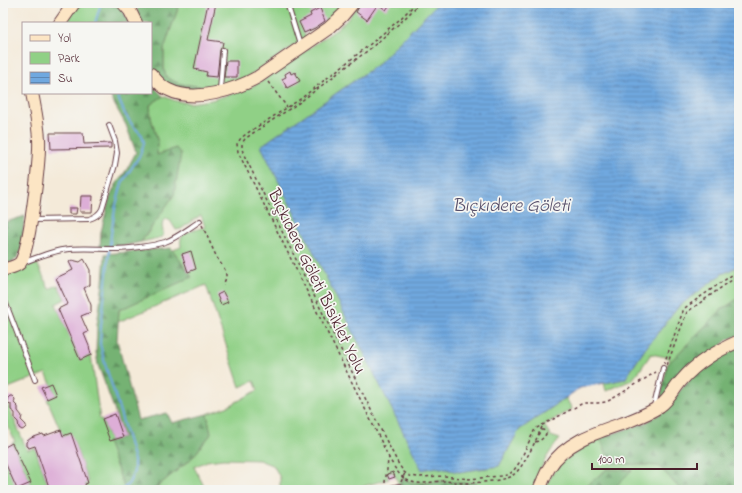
<svg xmlns="http://www.w3.org/2000/svg" width="742" height="493" font-family="'Indie Flower',sans-serif">
	<style>
		.green { fill: #90d086; stroke: #6d7858 }
		.forest { fill: url(#forest-firs); stroke: #5f684f }
		.water { fill: url(#water-rules); stroke: #5d6485 }
		.lines { fill: none; stroke-linecap: round; stroke-linejoin: round }
		.stream { stroke: #70a8df; stroke-width: 2 }
		.building { fill: #ddaed7 }
		.lane-casing { stroke: #643d45; stroke-width: 6 }
		.secondary-casing { stroke: #643d45; stroke-width: 14 }
		.path { stroke: #643d45; stroke-width: 1.5; stroke-dasharray: 3 3; stroke-linecap: butt }
		.lane { stroke: #fff; stroke-width: 4 }
		.secondary { stroke: #fce5c4; stroke-width: 12 }
		.labels { text-anchor: middle; dominant-baseline: central; stroke-width: 3.5; stroke-linejoin: round; paint-order: stroke }
		.street-label { font-size: 18px; fill: #4a1f2b; stroke: #f6f6f2 }
		.water-label { font-size: 19px; font-style: italic; fill: #574f6a; stroke: #f6f6f2 }
	</style>
	<defs>
		<pattern id="forest-firs" width="22" height="20" patternUnits="userSpaceOnUse"><rect width="22" height="20" fill="#74b273"/><path d="M5 1l3.5 6h-7zM16 11l3.5 6h-7z" fill="#61905f"/></pattern>
		<pattern id="water-rules" width="6" height="5" patternUnits="userSpaceOnUse"><rect width="6" height="5" fill="#70a8df"/><path d="M0 2.5h6" fill="none" stroke="#5e88b5"/></pattern>
	</defs>
	<rect width="100%" height="100%" fill="#f6f6f2"/>
	<filter id="ink" filterUnits="userSpaceOnUse"><feTurbulence type="fractalNoise" baseFrequency=".025" numOctaves="2"/><feDisplacementMap in="SourceGraphic" scale="8" xChannelSelector="R" yChannelSelector="G"/><feConvolveMatrix kernelMatrix="1 2 1 2 8 2 1 2 1" color-interpolation-filters="sRGB"/></filter>
	<filter id="wash" filterUnits="userSpaceOnUse"><feTurbulence type="fractalNoise" baseFrequency=".012" numOctaves="4" result="noise"/><feDisplacementMap in="SourceGraphic" scale="16" xChannelSelector="R" yChannelSelector="G"/><feGaussianBlur stdDeviation="0.9" result="paint"/><feColorMatrix in="noise" values="0 0 0 0 0 0 0 0 0 0 0 0 0 0 0 0 0 1.4 0 .05"/><feComposite in="paint" operator="in"/></filter>
	<g filter="url(#wash)">
		<rect width="100%" height="100%" fill="#f4ead9"/>
		<!-- green -->
		<path class="green" d="M84 3H101L95 23H65L74 9Z
			M180 3H347L326 24 304 33 306 38 246 78 235 82 206 87 180 84 169 79 166 76 164 70V49L171 28Z
			M359 3H438L378 64 261 146 436 467 459 472 499 466 519 430 566 398 572 409 544 425 551 436 560 439C546 455 539 470 533 490H476L475 482 465 483 443 481 427 483H412L403 478 399 486 396 477H395L393 472 387 474 389 479 350 490H278L280 488V478L274 466 259 460 223 459 207 461 194 467 205 488V490H153L192 458 211 434 207 414 229 406 258 390 254 381 240 387 206 285 118 322 119 310 191 277 173 250 181 247C181 244 180 242 181 239 182 232 199 229 205 227L201 215 181 229 176 230 169 219H164C160 227 164 229 163 236L159 238 141 242 151 229 176 148 157 156 158 143 151 118 150 105 163 96 176 101 190 103 211 100 245 90 265 79 334 31 347 20Z
			M37 263 49 289 58 285 65 299 56 304 80 360 91 355 100 420 102 419 110 441 108 442 124 487 122 490H87L85 484 88 482 71 434 63 436 47 399 56 395 46 373 3 390V274Z
			M739 266V298L721 310 667 365 670 358 666 357 651 354 640 370 632 380 606 391 604 383 625 379 645 349 679 306 722 274Z
			M3 393 27 450 35 448 50 490H3V458L31 483 12 443 15 442 3 415Z
			M600 438 611 463 659 466 681 490H612L632 470 607 469 581 490H545C547 485 549 480 551 476 561 457 582 447 600 438Z"/>
		<!-- forest -->
		<path class="forest" d="M101 3C105 3 109 2 112 3 122 5 126 15 129 23H95Z
			M142 3H180L171 28 164 49V70L166 76 169 79 180 84 206 87 235 82 212 89 195 92 171 88 154 72 151 66V23H140C136 13 135 11 142 3Z
			M151 84 163 96 150 105 151 118 158 143 157 155 176 148 181 154 174 195 141 242 127 245 100 247 101 232 109 200 115 186 127 169 136 152 126 125 112 100 110 93H151Z
			M25 216 21 251 17 258 12 262 3 265V223Z
			M171 248 192 277 119 310 117 340 138 420 167 413 172 423 207 414 211 434 192 458 153 490H122L124 487 107 442 123 437 113 406 98 365 96 352 97 324 103 283 105 254Z
			M739 298V335L727 340 660 401 667 365 721 310Z
			M739 347V490H681L659 466 611 463 600 438 645 423 665 411 677 394 704 364Z
			M607 469 632 470 612 490H581Z
			M403 478 412 483H427L443 481 465 483 476 482V490H400L399 486Z"/>
		<!-- water -->
		<path class="water" d="M438 3H739V266L722 274 679 306 645 349 625 379 580 388 519 430 499 466 459 472 436 467 422 470 261 146 378 64Z"/>
		<g class="lines">
			<!-- stream -->
			<path class="stream" d="M95 23 101 3
				M116 93 125 114 133 126 142 135 144 143 140 155 122 183 115 209 111 235 105 292 101 326 100 344 105 364 115 395 134 460V472L129 483 122 490"/>
		</g>
		<g id="blocks">
			<!-- building -->
			<path class="building" d="M208 3H216L208 40 223 42 222 47 220 50 217 77 206 76 207 72 194 69Z
				M360 3H391L386 10 378 4 367 20 356 12 359 7Z
				M320 8 325 21 315 28 304 33 299 22 311 16 310 13Z
				M226 61H237V77H224Z
				M290 71 291 74 295 72 300 81 287 88 282 79 286 77 285 74Z
				M50 133H83L84 144 111 143V148L51 149Z
				M81 196H93L92 212H80Z
				M69 208H77L76 214H69Z
				M191 251 196 269 188 272 182 254Z
				M84 259 90 270V285L84 288 91 305V312L81 316 88 332 84 334 89 346 91 355 80 360 58 309 68 304 56 278 73 270 69 262 72 260 80 262Z
				M223 292 228 302 221 305 217 295Z
				M51 383 56 395 47 399 41 387Z
				M10 396H12L15 399 14 403 18 407V411L22 416 21 420 26 425V427L24 429 22 430 19 428 18 422 15 419V413L11 410V404L8 403 7 400 8 398Z
				M115 414 123 437 110 441 102 419Z
				M61 430 63 436 71 433 88 483 85 484 87 490H50L35 446 29 448 26 446V442L31 438 43 434 44 436Z
				M12 443 31 483 17 489 3 458V448Z
				M393 472 395 477 389 479 387 474Z"/>
		</g>
	</g>
	<g filter="url(#ink)">
		<use href="#blocks" fill-opacity="0" stroke="#643d45" stroke-width="1"/>
		<g class="lines">
			<!-- lane casing -->
			<g class="lane-casing">
				<path id="lane" d="M287 3 300 45
					M220 90 223 50
					M32 220 89 219C95 217 99 215 102 209L115 165 117 153 115 141 109 125
					M22 263C38 257 54 250 70 249 84 248 99 249 113 249 127 249 152 246 165 242 177 238 189 228 200 221
					M3 296 35 380
					M654 406 663 368
					M383 490 399 486"/>
			</g>
			<!-- secondary casing -->
			<g class="secondary-casing">
				<path id="secondary" d="M123 3 130 11 136 23
					M60 23 74 3
					M151 74C156 80 161 87 169 90 194 103 235 90 258 77L329 28 343 15 353 3
					M3 270C8 268 16 267 20 263 30 250 40 158 39 139 38 123 35 108 32 93
					M539 490C542 483 545 475 549 468 565 442 597 432 624 423 636 418 649 414 660 406 669 400 674 389 681 381 697 362 717 351 739 341"/>
			</g>
			<!-- path -->
			<path class="path" d="M416 3 399 20 368 46 299 100 249 132 241 138 237 144 238 152 379 437C385 449 394 472 405 479 418 487 430 481 444 481 451 481 458 483 465 483 476 483 505 481 513 475 524 468 537 437 543 425
				M420 3 402 21 371 48 300 102 253 133 245 139 242 143V149L244 155 385 438 399 465 404 472 410 476 418 477 445 476 469 479 500 476 507 475 514 470 519 463 535 429 583 403H598L606 402 612 399 656 372
				M268 82 287 107
				M202 225 217 258 225 270 226 275V278L223 285
				M664 364 683 311 686 307 739 270
				M667 365 687 312 739 275
				M535 442C540 441 543 439 546 434L545 431 543 430H541
				M401 482 405 473
				M385 483C385 478 387 474 387 469 388 465 387 462 389 458"/>
			<!-- lane -->
			<use href="#lane" class="lane"/>
			<!-- secondary -->
			<use href="#secondary" class="secondary"/>
		</g>
	</g>
	<g class="labels">
		<!-- street labels -->
		<g class="street-label">
			<text transform="translate(316 282) rotate(64)">Bıçkıdere Göleti Bisiklet Yolu</text>
		</g>
		<!-- water labels -->
		<g class="water-label">
			<text x="511" y="206">Bıçkıdere Göleti</text>
		</g>
	</g>
	<!-- margin -->
	<rect width="742" height="493" fill="none" stroke="#f6f6f2" stroke-width="16"/>
	<!-- legend -->
	<rect x="22" y="22" width="130" height="72" fill="#f6f6f2" stroke="#b1a0a2"/>
	<rect x="30" y="35" width="20" height="6" fill="#fce5c4" stroke="#b1a0a2"/>
	<text x="58" y="42" font-size="12" fill="#4a1f2b">Yol</text>
	<rect x="30" y="52" width="20" height="12" fill="#90d086" stroke="#b1a0a2"/>
	<text x="58" y="62" font-size="12" fill="#4a1f2b">Park</text>
	<rect x="30" y="72" width="20" height="12" fill="url(#water-rules)" stroke="#b1a0a2"/>
	<text x="58" y="82" font-size="12" fill="#4a1f2b">Su</text>
	<!-- scale -->
	<path d="M592 463v6h105v-6" fill="none" stroke="#4a1f2b" stroke-width="2"/>
	<text x="598" y="463" font-size="12" fill="#4a1f2b" stroke="#f6f6f2" stroke-width="3" paint-order="stroke">100 m</text>
</svg>
